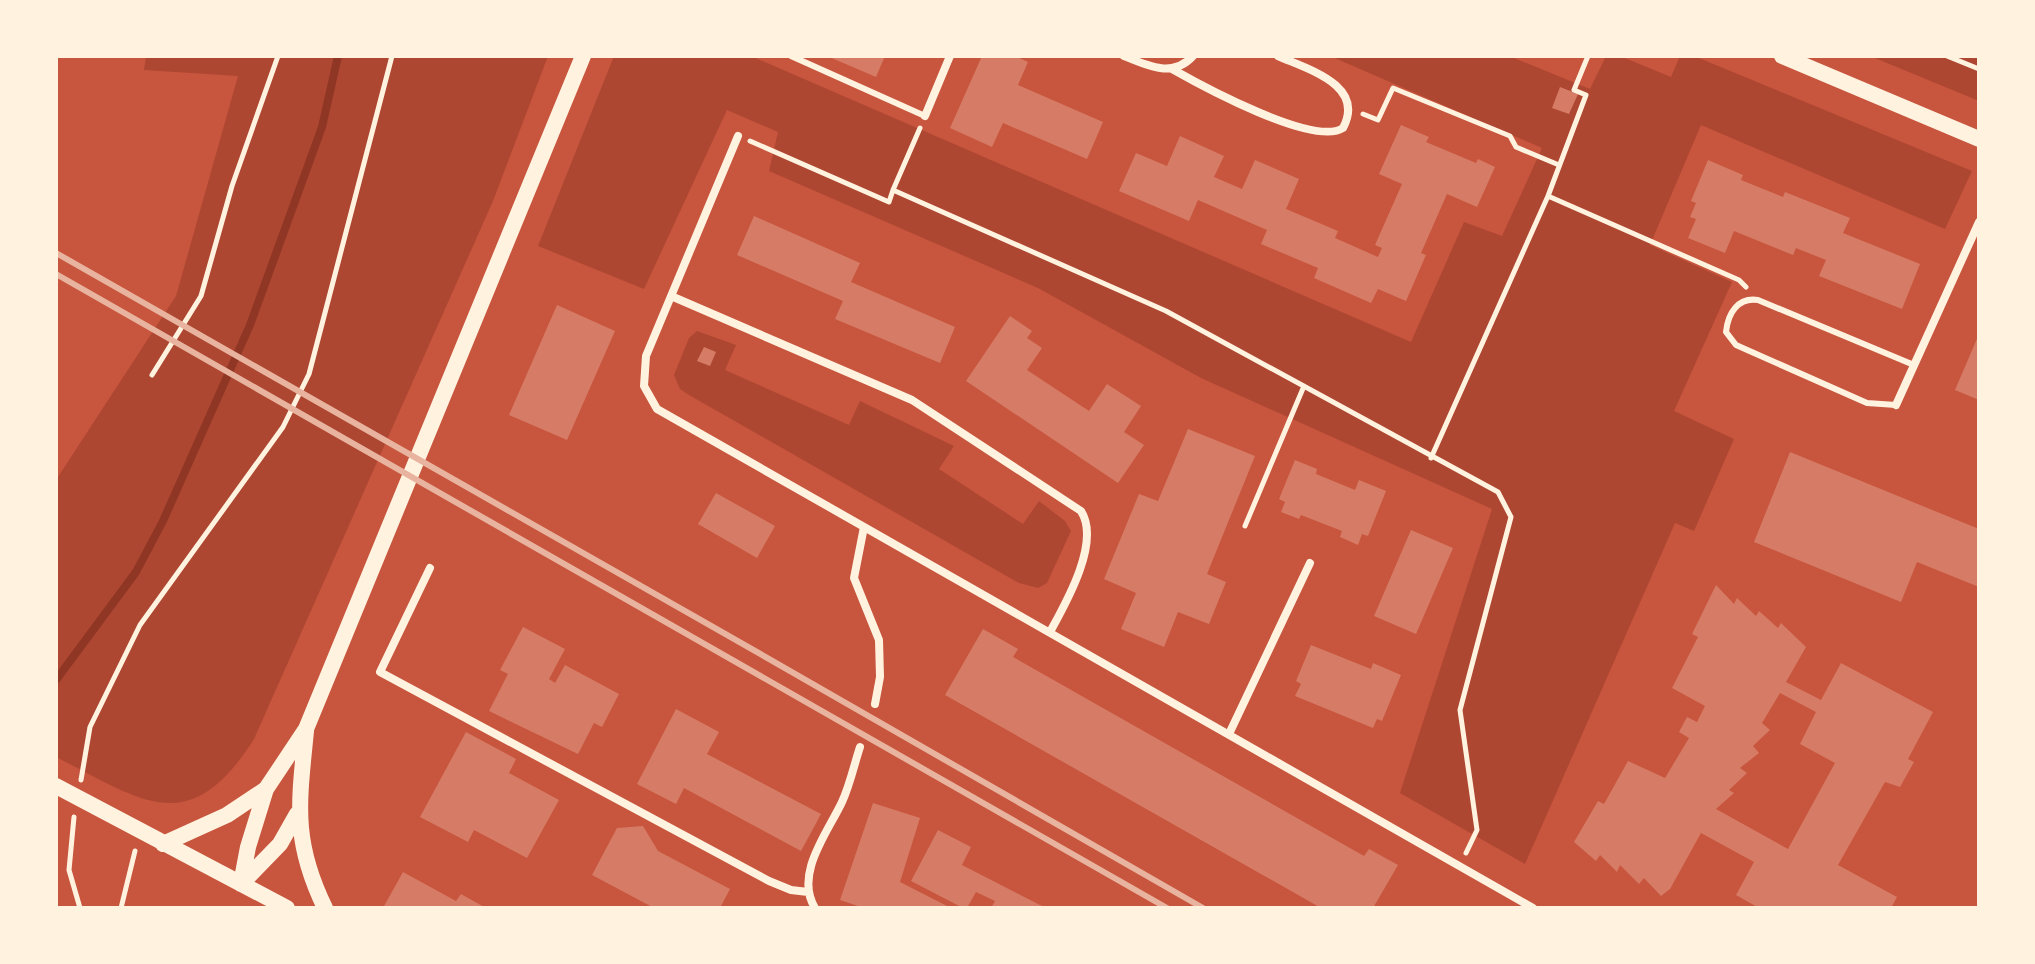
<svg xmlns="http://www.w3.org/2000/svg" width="2035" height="964" font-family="Lato,sans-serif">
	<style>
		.green { fill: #ae4732 }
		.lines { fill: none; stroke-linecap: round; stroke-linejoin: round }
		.stream { stroke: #8f3625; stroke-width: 8 }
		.building { fill: #d67c66; fill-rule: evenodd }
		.path { stroke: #fff3e0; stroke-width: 5 }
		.service { stroke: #fff3e0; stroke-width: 6 }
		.minor { stroke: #fff3e0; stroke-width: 8 }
		.secondary { stroke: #fff3e0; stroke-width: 16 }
		.rail { stroke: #e9b49f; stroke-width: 6 }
	</style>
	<rect width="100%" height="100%" fill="#c8553d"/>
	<!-- green -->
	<path class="green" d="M146 56H548L493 201 254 739C189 841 143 801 56 757V480L176 296 238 76 144 70Z
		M614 56H751L1411 342 1464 222 1502 236 1542 148 1330 56H1509L1590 89 1606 56H1620L1671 77 1680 56H1694L1972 171 1945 229 1701 125 1650 245 1732 282 1674 411 1734 439 1694 531 1675 523 1525 864 1400 793 1492 509 1201 378 1038 288 769 171 778 132 727 110 644 289 538 246Z
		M1870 56H1979V101Z
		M697 331 736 345 725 370 849 425 860 401 954 446 939 469 1023 524 1039 501 1065 521 1071 531 1047 583 1038 588 1019 583 689 395 680 389 674 375 689 338Z"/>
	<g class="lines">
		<!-- stream -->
		<path class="stream" d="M56 680 136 572 163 521 250 325 322 127 338 56"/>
	</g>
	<!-- building -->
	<path class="building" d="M827 56H885L876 77Z
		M982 56H1015L1028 62 1018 85 1103 122 1087 159 1003 123 992 147 950 128Z
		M1560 87 1578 94 1569 114 1552 108Z
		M1401 125 1429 137 1426 142 1476 163 1478 159 1495 167 1477 207 1447 194 1421 253 1426 255 1406 301 1378 289 1371 303 1314 278 1318 268 1261 244 1267 230 1198 200 1189 221 1119 191 1136 153 1167 166 1180 136 1224 156 1214 177 1242 189 1255 160 1299 179 1286 209 1338 231 1335 238 1378 257 1382 248 1375 245 1402 184 1379 174Z
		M1708 160 1743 175 1741 180 1783 197 1785 192 1850 218 1843 233 1920 264 1902 309 1819 276 1826 260 1796 248 1793 255 1734 231 1725 253 1688 238 1696 219 1690 217 1696 203 1691 201Z
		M754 216 860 263 851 282 955 327 940 363 835 319 843 301 737 255Z
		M557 305 615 331 567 440 509 415Z
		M1010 316 1032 331 1027 338 1042 348 1027 370 1089 411 1107 384 1141 406 1124 432 1144 445 1118 483 966 381Z
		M1979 334V400L1955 390Z
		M704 347 716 352 710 366 697 361Z
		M1188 429 1255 456 1207 574 1226 582 1209 624 1178 612 1164 647 1121 629 1136 593 1104 579 1139 494 1158 501Z
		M1790 452 1979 529V587L1917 562 1901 602 1754 542Z
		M1295 460 1317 469 1316 474 1355 490 1359 480 1386 491 1368 536 1362 534 1358 545 1340 537 1342 531 1301 515 1299 519 1281 512 1285 502 1279 499Z
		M716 493 775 526 757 558 698 524Z
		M1411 530 1453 548 1416 634 1374 616Z
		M1716 585 1734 604 1737 598 1756 616 1759 611 1778 628 1781 623 1806 647 1786 682 1821 700 1841 663 1933 712 1908 759 1914 762 1900 787 1885 782 1838 865 1897 897 1891 908H1759L1736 895 1754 862 1701 833 1670 889 1661 896 1644 878 1639 884 1620 865 1617 872 1600 855 1596 861 1574 842 1598 801 1604 804 1628 761 1665 778 1689 738 1679 732 1687 717 1697 722 1705 706 1672 688 1698 637 1692 634ZM1780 693 1816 712 1800 744 1835 763 1788 849 1716 809 1734 793 1729 790 1747 773 1740 768 1759 753 1753 746 1770 730 1762 723Z
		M523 627 565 649 549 679 555 683 565 665 619 694 602 727 594 723 578 754 489 711 508 674 500 670Z
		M983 629 1018 649 1013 657 1364 856 1369 849 1398 865 1373 908H1321L945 695Z
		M1311 645 1371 669 1373 663 1401 675 1382 721 1377 719 1373 728 1295 696 1301 684 1296 681Z
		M676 709 719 732 707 754 821 814 801 851 684 788 676 804 637 784Z
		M466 732 516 759 509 773 559 800 527 858 474 830 468 842 420 817Z
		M873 803 920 818 900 882 951 908H864L840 900Z
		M643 826 658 851 730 889 720 908H654L592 875 617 828Z
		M938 830 971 847 962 865 1046 908H991L995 901 976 892 967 908H963L911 881Z
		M403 872 456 901 461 894 486 908H383Z"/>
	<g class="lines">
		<!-- path -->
		<path class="path" d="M1947 56 1979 69
			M1363 114 1378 120 1393 88 1510 136 1516 147 1559 165
			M920 128 893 190 1166 311 1498 492 1511 517 1460 710 1477 830 1466 853
			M750 141 889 202 893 190
			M1548 196 1739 280 1746 287
			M152 375 201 296 232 186 278 56
			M1431 458 1548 196 1586 95 1574 90 1588 56
			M1245 526 1304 386
			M81 780 90 727 140 625 283 427 309 374 392 56
			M74 817 69 870 80 908
			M121 908 135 851"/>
		<!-- service -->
		<path class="service" d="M791 56 925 116
			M1896 405 1867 403 1736 345 1726 332C1728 313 1738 297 1758 300L1914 365"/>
		<!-- minor -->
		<path class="minor" d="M1124 56C1148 66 1173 78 1193 56
			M1172 69C1202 86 1314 147 1343 128 1366 85 1307 69 1278 56
			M925 116 950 56
			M738 136 646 356 644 386 657 409 1533 908
			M671 296 912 400 1081 511C1101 542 1066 603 1050 632
			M1896 405 1979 222
			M864 527 854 578 879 640 880 677 875 704
			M430 568 380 672 769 881 791 890 808 892
			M1229 734 1310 563
			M815 908C794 874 828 832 842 802 850 785 854 765 860 747"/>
		<!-- secondary -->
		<path class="secondary" d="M1782 56 1979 139
			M306 731C299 803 292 840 325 908
			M56 786 287 908
			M163 844 227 815 266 789
			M241 884 248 847 266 789 306 729 583 56
			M241 884 280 844 297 814"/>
		<!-- rail -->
		<path class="rail" d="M56 253C440 469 821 689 1203 908
			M56 274 1167 908"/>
	</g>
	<!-- border -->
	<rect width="2035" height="964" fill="none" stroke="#fff3e0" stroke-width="116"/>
</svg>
